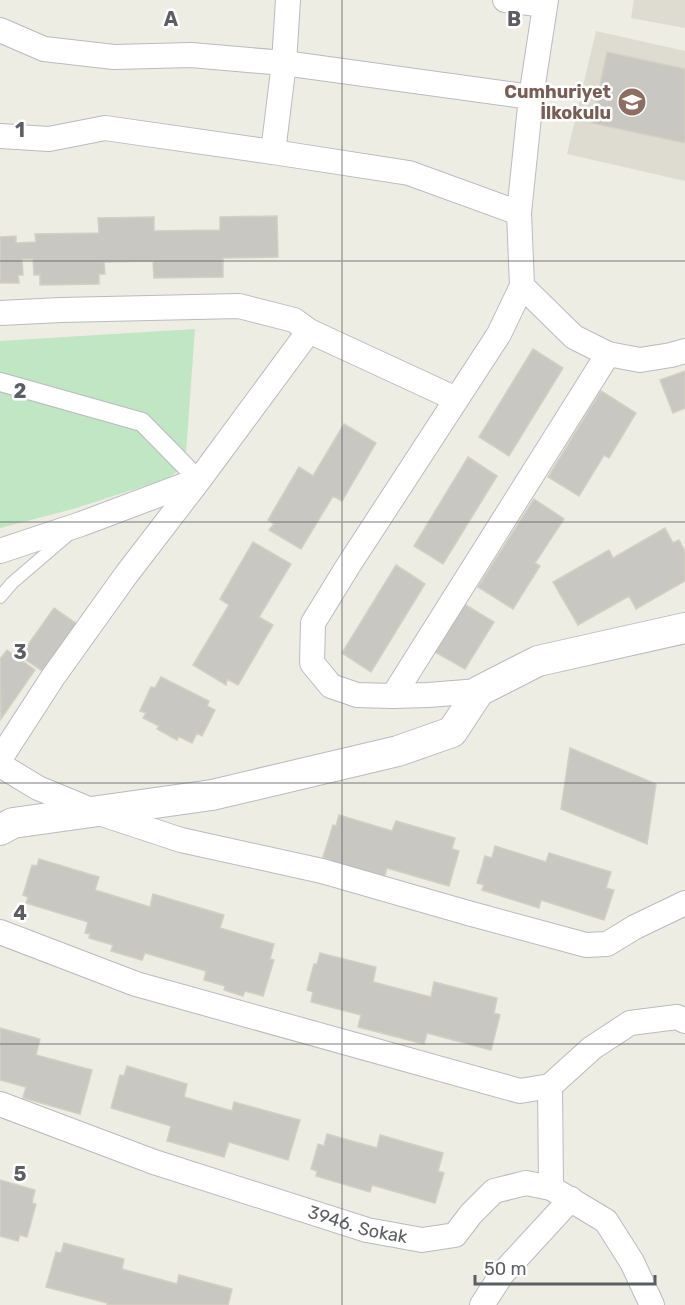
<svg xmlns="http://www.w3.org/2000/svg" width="685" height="1305" font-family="Rubik,sans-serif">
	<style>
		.education { fill: #dedcd1 }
		.green { fill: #c0e6c3 }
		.building { fill: #c9c7c1; stroke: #d3cfc2; stroke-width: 1.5 }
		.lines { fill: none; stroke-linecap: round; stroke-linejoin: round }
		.service-casing { stroke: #b8bbc0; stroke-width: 14 }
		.pedestrian-casing { stroke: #b8bbc0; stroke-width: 20 }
		.minor-casing { stroke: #b8bbc0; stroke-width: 26 }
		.tertiary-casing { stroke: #b8bbc0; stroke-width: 32 }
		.service { stroke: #fff; stroke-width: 12 }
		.pedestrian { stroke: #fff; stroke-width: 18 }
		.minor { stroke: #fff; stroke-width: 24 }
		.tertiary { stroke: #fff; stroke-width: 30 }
		.grid { fill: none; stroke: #5b5e64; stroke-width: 1.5; stroke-opacity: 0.55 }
		.labels { text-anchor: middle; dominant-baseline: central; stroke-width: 5; stroke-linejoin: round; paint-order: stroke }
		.education-label { font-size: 18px; font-weight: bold; fill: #785e54; stroke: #fff; text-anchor: end }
		.street-label { font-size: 18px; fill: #5b5e64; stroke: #fff }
		.grid-label { font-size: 20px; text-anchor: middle; font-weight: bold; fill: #5b5e64; stroke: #fff; stroke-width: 5; stroke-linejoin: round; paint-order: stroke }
	</style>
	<rect width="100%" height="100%" fill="#eeede3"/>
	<!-- education -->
	<path class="education" d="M634 0H685V28L631 18Z
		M596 31 685 51V181L567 154Z"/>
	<!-- green -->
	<path class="green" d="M195 329 185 466 166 479 73 509 0 528V341Z"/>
	<!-- building -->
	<path class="building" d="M607 52 685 69V143L592 123Z
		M277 216 278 257 223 258V277L154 278 153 261 104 262 105 274H99V284L40 285V275H34L33 259H22L23 275H18L19 283H0V237L16 236V243L36 242 35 234 99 233 98 218 154 217V231L220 230V217Z
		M533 349 563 368 509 456 479 437Z
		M685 371V408L673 413 660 380Z
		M601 391 636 413 609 458 604 455 579 496 548 477Z
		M344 424 376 443 342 501 333 496 301 549 269 530 274 524 268 520 299 467 313 476Z
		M468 457 497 476 443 564 414 546Z
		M534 499 564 519 535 563 540 566 513 609 478 587Z
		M665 528 673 543 679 540 685 551V581L636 609 629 596 578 625 553 582 609 550 613 558Z
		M253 542 291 564 259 617 273 625 238 685 227 679 226 685 193 665 229 605 220 599Z
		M396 565 425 584 371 672 342 653Z
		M464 604 494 622 465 669 435 652Z
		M54 608 83 628 50 676 20 656Z
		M7 650 35 670 1 719 0 659Z
		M161 677 209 701 207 706 215 710 202 736 197 733 192 743 178 736 177 740 157 729 159 726 143 718 146 713 140 711 151 687 155 688Z
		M570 748 656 784 647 844 561 809Z
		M339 815 392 831 396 821 455 838 452 849 459 851 449 886 387 868 383 881 330 865 331 860 323 857 333 825 336 826Z
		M495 846 546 862 549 853 611 872 606 888 614 890 604 920 541 900 539 908 482 890 484 885 477 883 485 856 492 858Z
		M39 859 99 877 95 890 150 907 153 894 224 915 220 928 274 944 270 959 274 960 263 996 245 991 243 996 224 990 225 986 204 980 206 971 145 953 142 960 111 951 113 945 89 938 90 934 85 933 88 922 26 903 28 897 23 895 32 865 37 866Z
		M320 953 376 967 373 982 431 997 434 982 497 998 494 1013 500 1015 491 1050 427 1033 424 1044 358 1027 361 1015 311 1002 313 992 307 990 314 964H317Z
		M0 1028 40 1039 36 1055 92 1070 80 1114 23 1098 26 1087 0 1080Z
		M127 1066 187 1084 184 1097 232 1111 234 1102 300 1120 288 1160 229 1142 224 1157 167 1141 171 1126 111 1108 120 1075 124 1076Z
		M327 1134 377 1148 380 1135 443 1153 438 1171 444 1173 435 1203 372 1185 370 1192 316 1176 317 1171 311 1169 318 1144 324 1146Z
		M0 1180 35 1190 32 1203 36 1204 27 1237 20 1235 18 1241 0 1236Z
		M64 1243 124 1259 122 1269 177 1284 179 1275 232 1289 228 1305H107V1303L46 1287 56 1252 61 1253Z"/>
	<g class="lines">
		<!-- service casing -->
		<g class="service-casing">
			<path id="service" d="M0 597 12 583 68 535"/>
		</g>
		<!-- pedestrian casing -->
		<g class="pedestrian-casing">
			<path id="pedestrian" d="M0 382 142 422 199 480"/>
		</g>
		<!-- minor casing -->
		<g class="minor-casing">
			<g id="minor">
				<path d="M505 0 545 5"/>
				<path d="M0 30 44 49 114 57 191 55 284 63 531 97"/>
				<path d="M0 136 49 139 105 128 273 152 409 173 519 213"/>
				<path d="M273 152 284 63 288 0"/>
				<path d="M522 286 574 337 608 354 640 360 671 355 685 351"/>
				<path d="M0 313 61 310 239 306 294 320 309 331 456 399"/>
				<path d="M0 551 81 524 198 480"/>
				<path d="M479 691 428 695 393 696 357 695 331 686 312 663 313 623 348 566 499 334 522 286 519 213 531 97 546 0"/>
				<path d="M393 696 608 354"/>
				<path d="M0 759 53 677 126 575 199 480 309 331"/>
				<path d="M0 765 38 788 96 812 181 840 322 871 468 913 586 945 607 944 635 927 685 903"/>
				<path d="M0 932 136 984 520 1091 550 1086 592 1048 630 1023 677 1017 685 1021"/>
				<path d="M550 1086 551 1188"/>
				<path id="s1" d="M0 1104 154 1162 367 1230 422 1240 455 1235 471 1214 494 1191 526 1183 551 1188 606 1221 632 1262 652 1305"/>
				<path d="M482 1305 502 1274 571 1199"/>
			</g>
		</g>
		<!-- tertiary casing -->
		<g class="tertiary-casing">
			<path id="tertiary" d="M0 830 13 823 212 795 398 751 452 732 479 691 538 661 685 628"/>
		</g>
		<!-- service -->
		<use href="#service" class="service"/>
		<!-- pedestrian -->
		<use href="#pedestrian" class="pedestrian"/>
		<!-- minor -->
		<use href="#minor" class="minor"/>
		<!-- tertiary -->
		<use href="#tertiary" class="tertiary"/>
	</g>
	<!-- grid -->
	<path class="grid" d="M342 0V1305M0 261H685M0 522H685M0 783H685M0 1044H685"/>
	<!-- icons -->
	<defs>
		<g id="school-disc" transform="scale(1.5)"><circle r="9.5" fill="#8d6e63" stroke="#fff"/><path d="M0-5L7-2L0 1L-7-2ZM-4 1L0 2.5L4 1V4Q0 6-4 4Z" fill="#fff"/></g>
	</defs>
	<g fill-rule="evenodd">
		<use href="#school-disc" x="632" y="102"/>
	</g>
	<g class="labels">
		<!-- education labels -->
		<g class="education-label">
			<text x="611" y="92">Cumhuriyet<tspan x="611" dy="21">İlkokulu</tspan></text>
		</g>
		<!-- street labels -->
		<g class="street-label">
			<text stroke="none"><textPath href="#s1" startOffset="378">3946. Sokak</textPath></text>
		</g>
	</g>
	<g class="grid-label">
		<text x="171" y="26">A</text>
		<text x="514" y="26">B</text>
		<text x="20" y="137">1</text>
		<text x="20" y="398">2</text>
		<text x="20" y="659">3</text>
		<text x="20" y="920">4</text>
		<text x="20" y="1181">5</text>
	</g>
	<!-- scale -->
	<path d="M475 1275v9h180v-9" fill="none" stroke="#5b5e64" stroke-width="3"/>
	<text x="484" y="1275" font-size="18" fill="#5b5e64" stroke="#ffffff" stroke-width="4.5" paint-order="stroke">50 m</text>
</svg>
